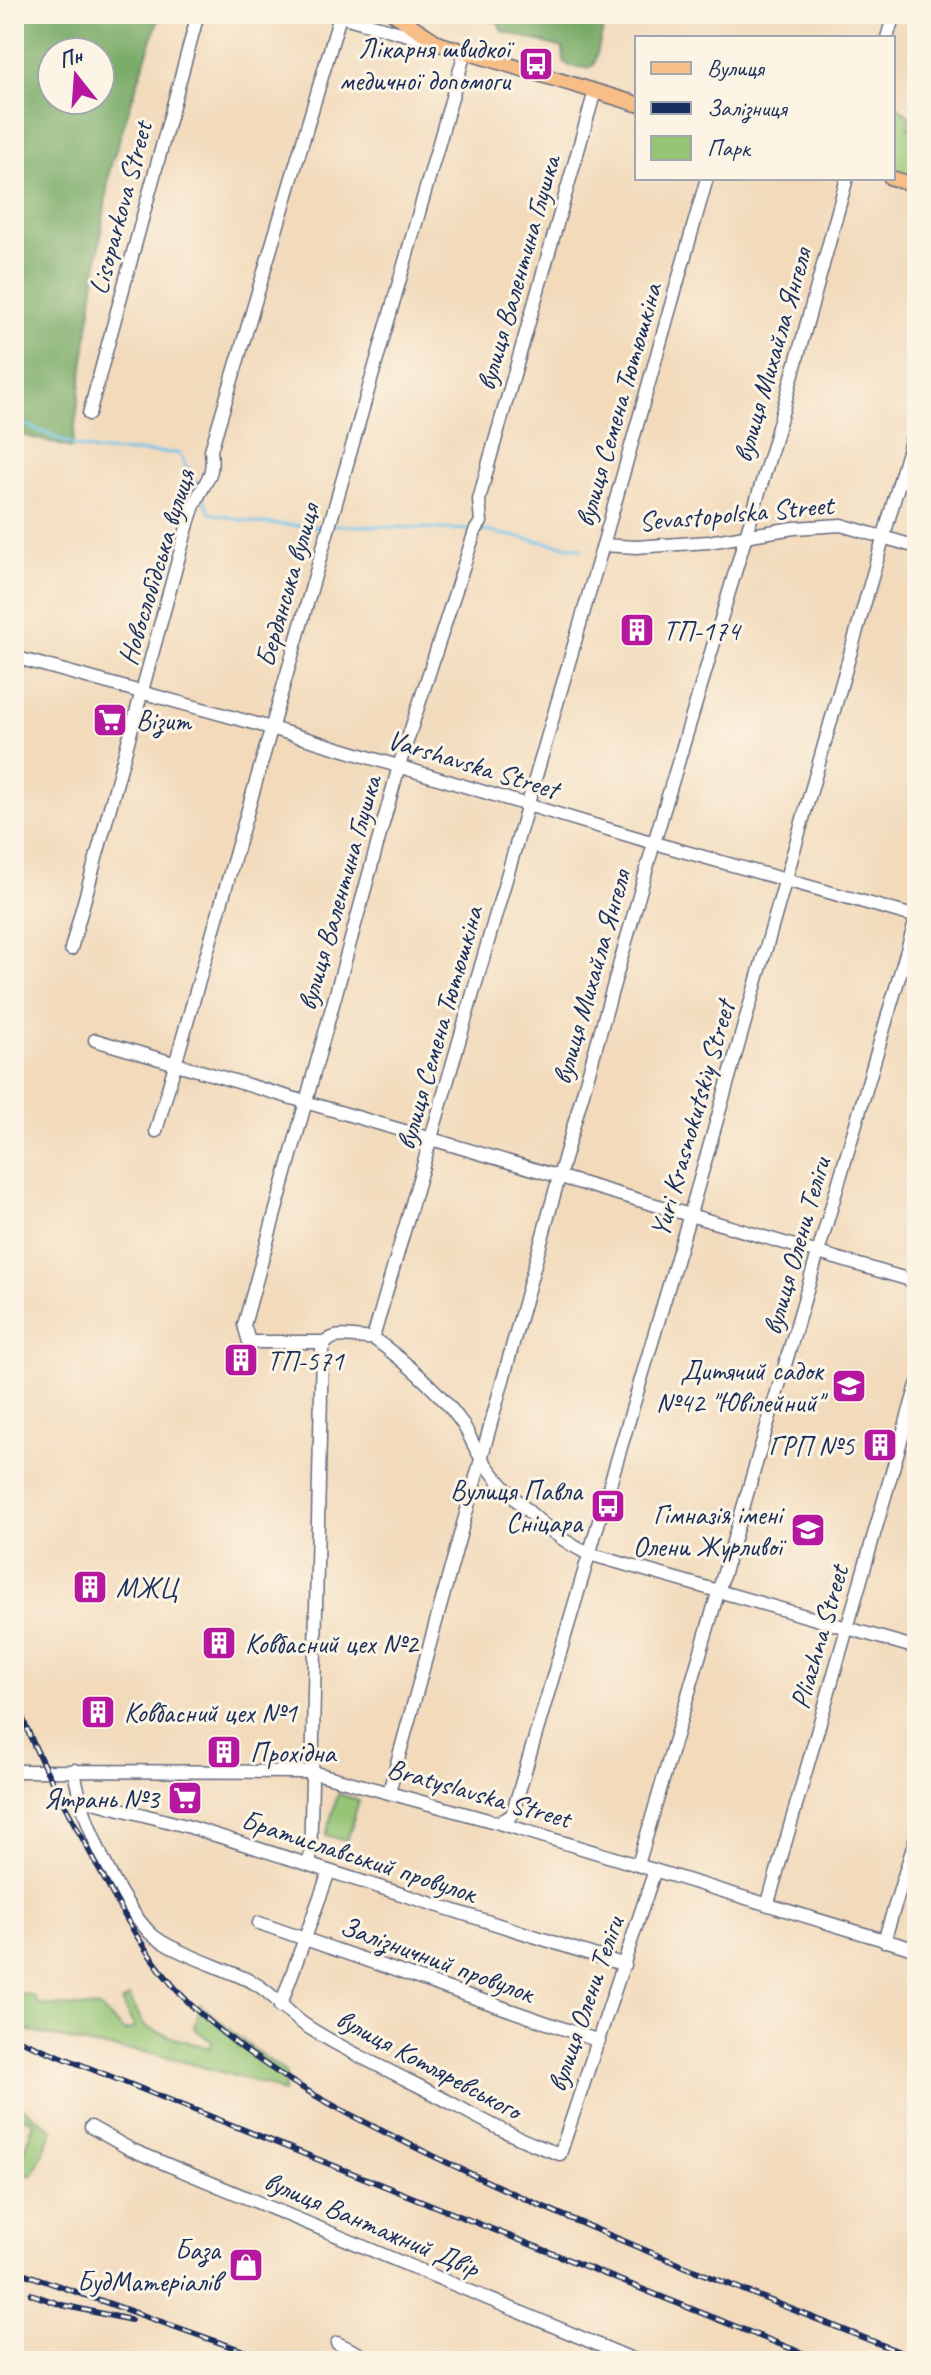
<svg xmlns="http://www.w3.org/2000/svg" width="931" height="2375" font-family="Caveat,sans-serif">
	<style>
		.green { fill: #95c574; stroke: #587a69; stroke-width: 2 }
		.forest { fill: #78aa66; stroke: #4a6c62; stroke-width: 2; fill-rule: evenodd }
		.lines { fill: none; stroke-linecap: round; stroke-linejoin: round }
		.stream { stroke: #6ec3eb; stroke-width: 3 }
		.minor-casing { stroke: #666b7f; stroke-width: 15 }
		.major-casing { stroke: #666b7f; stroke-width: 17 }
		.minor { stroke: #fff; stroke-width: 12 }
		.major { stroke: #f7be88; stroke-width: 14 }
		.rail-casing { stroke: #1b2f5e; stroke-width: 6 }
		.rail { stroke: #fcf5e5; stroke-width: 3; stroke-dasharray: 9; stroke-linecap: butt }
		.labels { text-anchor: middle; dominant-baseline: central; stroke-width: 6; stroke-linejoin: round; paint-order: stroke }
		.poi-label { font-size: 28px; fill: #1b2f5e; stroke: #fcf5e5; text-anchor: end }
		.street-label { font-size: 28px; fill: #1b2f5e; stroke: #fcf5e5 }
	</style>
	<rect width="100%" height="100%" fill="#fcf5e5"/>
	<filter id="ink" filterUnits="userSpaceOnUse"><feTurbulence type="fractalNoise" baseFrequency=".0125" numOctaves="2"/><feDisplacementMap in="SourceGraphic" scale="16" xChannelSelector="R" yChannelSelector="G"/><feConvolveMatrix kernelMatrix="1 2 1 2 8 2 1 2 1" color-interpolation-filters="sRGB"/></filter>
	<filter id="wash" filterUnits="userSpaceOnUse"><feTurbulence type="fractalNoise" baseFrequency=".006" numOctaves="4" result="noise"/><feDisplacementMap in="SourceGraphic" scale="32" xChannelSelector="R" yChannelSelector="G"/><feGaussianBlur stdDeviation="1.8" result="paint"/><feColorMatrix in="noise" values="0 0 0 0 0 0 0 0 0 0 0 0 0 0 0 0 0 1.4 0 .05"/><feComposite in="paint" operator="in"/></filter>
	<g filter="url(#wash)">
		<rect width="100%" height="100%" fill="#f2dabb"/>
		<!-- green -->
		<path class="green" d="M893 107H898L910 117 908 128 917 131V178L893 171Z
			M338 1794 359 1800 347 1841 326 1835Z
			M14 1992 33 1996 39 2005 100 2008 125 2032 135 2028 122 2002 129 1997 145 2027 174 2038 210 2048 211 2041 194 2028 200 2004 235 2035 286 2073 284 2093 268 2085 152 2053 94 2046 14 2027Z
			M14 2101 53 2130 33 2175H17L34 2122 14 2112Z"/>
		<!-- forest -->
		<path class="forest" d="M14 14H160L110 168 72 448 14 433ZM52 52H100V100H52Z
			M466 14H607L594 65 588 68 570 66 564 62 563 48 502 31 498 22Z"/>
		<g class="lines">
			<!-- stream -->
			<path class="stream" d="M14 420 75 446 96 451 179 453 198 487
				M203 497 210 513 255 523 324 527
				M336 525 472 530
				M479 530 582 549"/>
		</g>
	</g>
	<g filter="url(#ink)">
		<g class="lines">
			<!-- minor casing -->
			<g class="minor-casing">
				<path id="minor" d="M333 14 433 42
					M887 38 894 14
					M89 414 198 14
					M603 545 636 547 708 542 794 528 841 525 917 547
					M14 657 271 728 654 843 917 917
					M71 949 186 531C189 520 192 509 197 499 207 477 214 478 211 450L340 16
					M95 1040 917 1282
					M156 1131 465 52
					M373 1338 603 545 707 178
					M373 1338C406 1362 438 1389 462 1423 469 1433 473 1446 480 1456 503 1491 551 1537 589 1554L917 1648
					M325 1342H249L244 1325 399 766 475 531 481 522 479 500 489 462 595 91
					M74 1770C82 1820 115 1896 150 1933 168 1951 228 1969 254 1983 273 1993 287 2013 305 2025 338 2047 372 2062 407 2080 458 2105 505 2136 560 2154L655 1870
					M14 1771 312 1772 499 1823 917 1950
					M389 1792 559 1177 654 843 774 442 847 178
					M78 1798 190 1827 625 1965
					M499 1823 512 1815 690 1214 917 420
					M310 1865 322 1350C330 1327 354 1340 373 1338
					M638 1865 917 916
					M768 1903 917 1385
					M259 1923 599 2041
					M884 1941 917 1834
					M280 2007 329 1872
					M91 2127 130 2149 637 2361
					M337 2343 374 2361"/>
			</g>
			<!-- major casing -->
			<g class="major-casing">
				<path id="major" d="M394 14 440 44 637 104
					M891 178 917 186"/>
			</g>
			<!-- minor -->
			<use href="#minor" class="minor"/>
			<!-- major -->
			<use href="#major" class="major"/>
			<!-- rail casing -->
			<g class="rail-casing">
				<path id="rail" d="M14 1695C31 1746 58 1793 84 1841 114 1897 144 1958 189 2003 270 2081 371 2126 471 2174 617 2242 767 2299 917 2359
					M14 2038 822 2361
					M14 2270 272 2361
					M31 2294 62 2305 131 2320"/>
			</g>
			<!-- rail -->
			<use href="#rail" class="rail"/>
		</g>
	</g>
	<!-- icons -->
	<defs>
		<g id="bus-square" transform="scale(1.8)"><rect x="-9" y="-9" width="18" height="18" rx="4" fill="#b5179e" stroke="#fcf5e5"/><path d="M-5-6H5V4H4V6H2V4H-2V6H-4V4H-5ZM-3.5-4V0h7V-4ZM-3.5 1.2v1.5H-2V1.2ZM2 1.2v1.5H3.5V1.2Z" fill="#fff"/></g>
		<g id="building-square" transform="scale(1.8)"><rect x="-9" y="-9" width="18" height="18" rx="4" fill="#b5179e" stroke="#fcf5e5"/><path d="M-4-6H4V6H1V3H-1V6H-4ZM-2.5-4.3h1.7v1.8h-1.7ZM.8-4.3h1.7v1.8H.8ZM-2.5-1h1.7V.8h-1.7ZM.8-1h1.7V.8H.8Z" fill="#fff"/></g>
		<g id="supermarket-square" transform="scale(1.8)"><rect x="-9" y="-9" width="18" height="18" rx="4" fill="#b5179e" stroke="#fcf5e5"/><path d="M-6-5.5h2.5l.6 2H6L4.5 2H-2.5L-4.4-4H-6ZM-1.5 3.2a1.3 1.3 0 1 0 .1 0ZM3 3.2a1.3 1.3 0 1 0 .1 0Z" fill="#fff"/></g>
		<g id="school-square" transform="scale(1.8)"><rect x="-9" y="-9" width="18" height="18" rx="4" fill="#b5179e" stroke="#fcf5e5"/><path d="M0-5L7-2L0 1L-7-2ZM-4 1L0 2.5L4 1V4Q0 6-4 4Z" fill="#fff"/></g>
		<g id="shop-square" transform="scale(1.8)"><rect x="-9" y="-9" width="18" height="18" rx="4" fill="#b5179e" stroke="#fcf5e5"/><path d="M-5-2.5h2.3a2.7 3.5 0 0 1 5.4 0H5L5.5 6h-11ZM-1.5-2.5h3a1.5 2.3 0 0 0-3 0Z" fill="#fff"/></g>
	</defs>
	<g fill-rule="evenodd">
		<use href="#bus-square" x="536" y="64"/>
		<use href="#building-square" x="637" y="630"/>
		<use href="#supermarket-square" x="110" y="720"/>
		<use href="#building-square" x="241" y="1360"/>
		<use href="#school-square" x="849" y="1386"/>
		<use href="#building-square" x="880" y="1445"/>
		<use href="#bus-square" x="608" y="1506"/>
		<use href="#school-square" x="808" y="1530"/>
		<use href="#building-square" x="90" y="1587"/>
		<use href="#building-square" x="219" y="1643"/>
		<use href="#building-square" x="98" y="1712"/>
		<use href="#building-square" x="224" y="1752"/>
		<use href="#supermarket-square" x="185" y="1798"/>
		<use href="#shop-square" x="246" y="2265"/>
	</g>
	<g class="labels">
		<!-- poi labels -->
		<g class="poi-label">
			<text x="510" y="48">Лікарня швидкої<tspan x="510" dy="32">медичної допомоги</tspan></text>
			<text x="663" y="630" text-anchor="start">ТП-174</text>
			<text x="136" y="720" text-anchor="start">Візит</text>
			<text x="267" y="1360" text-anchor="start">ТП-571</text>
			<text x="823" y="1370">Дитячий садок<tspan x="823" dy="32">№42 "Ювілейний"</tspan></text>
			<text x="854" y="1445">ГРП №5</text>
			<text x="582" y="1490">Вулиця Павла<tspan x="582" dy="32">Сніцара</tspan></text>
			<text x="782" y="1514">Гімназія імені<tspan x="782" dy="32">Олени Журливої</tspan></text>
			<text x="116" y="1587" text-anchor="start">МЖЦ</text>
			<text x="245" y="1643" text-anchor="start">Ковбасний цех №2</text>
			<text x="124" y="1712" text-anchor="start">Ковбасний цех №1</text>
			<text x="250" y="1752" text-anchor="start">Прохідна</text>
			<text x="159" y="1798">Ятрань №3</text>
			<text x="220" y="2249">База<tspan x="220" dy="32">БудМатеріалів</tspan></text>
		</g>
		<!-- street labels -->
		<g class="street-label">
			<text transform="translate(120 208) rotate(-75)">Lisoparkova Street</text>
			<text transform="translate(518 273) rotate(-74)">вулиця Валентина Глушка</text>
			<text transform="translate(772 355) rotate(-74)">вулиця Михайла Янгеля</text>
			<text transform="translate(618 405) rotate(-74)">вулиця Семена Тютюшкіна</text>
			<text transform="translate(736 513) rotate(-5)">Sevastopolska Street</text>
			<text transform="translate(156 567) rotate(-73)">Новослобідська вулиця</text>
			<text transform="translate(287 585) rotate(-74)">Бердянська вулиця</text>
			<text transform="translate(473 764) rotate(17)">Varshavska Street</text>
			<text transform="translate(339 893) rotate(-74)">вулиця Валентина Глушка</text>
			<text transform="translate(591 977) rotate(-74)">вулиця Михайла Янгеля</text>
			<text transform="translate(439 1028) rotate(-74)">вулиця Семена Тютюшкіна</text>
			<text transform="translate(692 1119) rotate(-74)">Yuri Krasnokutskiy Street</text>
			<text transform="translate(796 1246) rotate(-74)">вулиця Олени Теліги</text>
			<text transform="translate(819 1637) rotate(-74)">Pliazhna Street</text>
			<text transform="translate(479 1793) rotate(16)">Bratyslavska Street</text>
			<text transform="translate(359 1856) rotate(18)">Братиславський провулок</text>
			<text transform="translate(437 1959) rotate(20)">Залізничний провулок</text>
			<text transform="translate(585 2004) rotate(-71)">вулиця Олени Теліги</text>
			<text transform="translate(429 2064) rotate(28)">вулиця Котляревського</text>
			<text transform="translate(372 2224) rotate(23)">вулиця Вантажний Двір</text>
		</g>
	</g>
	<!-- margin -->
	<rect width="931" height="2375" fill="none" stroke="#fcf5e5" stroke-width="48"/>
	<!-- legend -->
	<rect x="635" y="36" width="260" height="144" fill="#fcf5e5" stroke="#a2a6af" stroke-width="2"/>
	<rect x="651" y="62" width="40" height="12" fill="#f7be88" stroke="#a2a6af" stroke-width="2"/>
	<text x="707" y="76" font-size="24" fill="#1b2f5e">Вулиця</text>
	<rect x="651" y="102" width="40" height="12" fill="#1b2f5e" stroke="#a2a6af" stroke-width="2"/>
	<text x="707" y="116" font-size="24" fill="#1b2f5e">Залізниця</text>
	<rect x="651" y="136" width="40" height="24" fill="#95c574" stroke="#a2a6af" stroke-width="2"/>
	<text x="707" y="156" font-size="24" fill="#1b2f5e">Парк</text>
	<!-- north arrow -->
	<g transform="translate(76 76) rotate(343)"><circle r="38" fill="#fcf5e5" stroke="#a2a6af" stroke-width="2"/>
	<path d="M0-6L14 30L0 20L-14 30Z" fill="#b5179e"/>
	<text y="-12" font-size="22" font-weight="bold" text-anchor="middle" fill="#1b2f5e">Пн</text>
	</g>
</svg>
